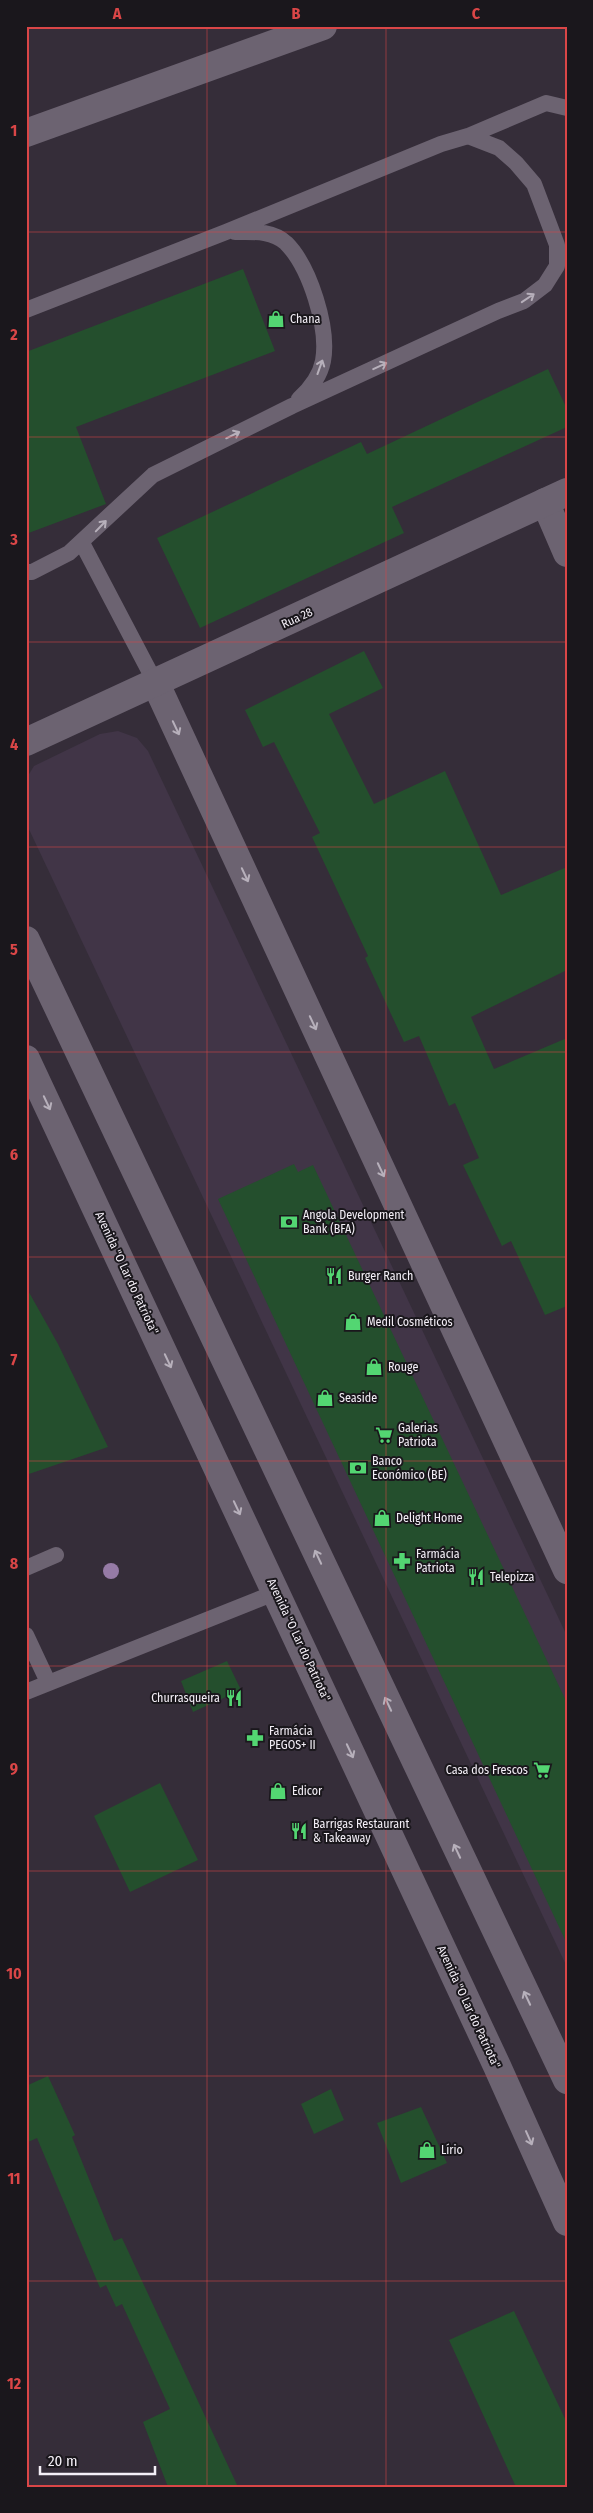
<svg xmlns="http://www.w3.org/2000/svg" width="593" height="2513" font-family="'Fira Sans Condensed',sans-serif">
	<style>
		.built { fill: #413547 }
		.building { fill: #244f2d }
		.lines { fill: none; stroke-linecap: round; stroke-linejoin: round }
		.service { stroke: #6c6371; stroke-width: 16 }
		.minor { stroke: #6c6371; stroke-width: 28 }
		.tertiary { stroke: #6c6371; stroke-width: 28 }
		.secondary { stroke: #6c6371; stroke-width: 28 }
		.tree { fill: #967ba6 }
		.oneway { stroke: #b7b0bb }
		.grid { fill: none; stroke: #da4647; stroke-width: 1; stroke-opacity: 0.55 }
		.labels { text-anchor: middle; dominant-baseline: central; stroke-width: 4; stroke-linejoin: round; paint-order: stroke }
		.poi-label { font-size: 12px; fill: #f4eff7; stroke: #1a171c; text-anchor: start }
		.street-label { font-size: 12px; fill: #f4eff7; stroke: #1a171c }
		.neatline { fill: none; stroke: #da4647; stroke-width: 2 }
		.grid-label { font-size: 16px; text-anchor: middle; font-weight: bold; fill: #da4647 }
	</style>
	<rect width="100%" height="100%" fill="#352d39"/>
	<!-- built -->
	<path class="built" d="M118 731 137 738 148 751 567 1636V1967L26 823V779L34 766 100 734Z"/>
	<!-- building -->
	<path class="building" d="M243 269 275 351 76 427 106 504 26 534V352Z
		M548 369 567 409V427L392 507 404 533 200 628 157 538 361 442 367 454Z
		M364 651 383 688 329 714 374 804 445 771 501 895 567 867V970L471 1017 494 1069 567 1038V1306L545 1315 511 1241 502 1246 463 1165 479 1158 455 1103 449 1106 419 1036 404 1042 365 958 368 956 312 837 320 833 274 742 263 747 245 710Z
		M294 1164 298 1172 313 1165 567 1703V1944L218 1199Z
		M26 1287 58 1344 108 1447 26 1475Z
		M227 1661 241 1690 193 1712 181 1681Z
		M160 1783 198 1860 130 1892 94 1816Z
		M48 2076 75 2135 72 2137 114 2241 122 2238 238 2487H168L143 2422 170 2409 122 2304 116 2307 106 2285 100 2288 37 2138 26 2143V2086Z
		M331 2089 344 2120 314 2134 301 2104Z
		M421 2107 447 2163 401 2183 377 2123Z
		M514 2311 567 2423V2487H516L449 2340Z"/>
	<g class="lines">
		<!-- service -->
		<path class="service" d="M468 136 546 103 567 108
			M235 232C252 232 272 230 286 243 310 267 329 328 323 361 320 376 310 389 299 399
			M26 310 226 232 441 144 468 136 499 148 516 163 534 184 557 245V266L545 285 524 301 498 311 292 406 153 475 69 553 32 572H26
			M82 543 156 684
			M26 1568 56 1555
			M26 1635 48 1682
			M26 1692 277 1592"/>
		<!-- minor -->
		<path class="minor" d="M26 133 323 26
			M545 502 567 553
			M156 684 567 1570"/>
		<!-- tertiary -->
		<path class="tertiary" d="M26 742 567 492"/>
		<!-- secondary -->
		<path class="secondary" d="M26 940 567 2080
			M26 1059 497 2066 567 2222"/>
	</g>
	<!-- trees -->
	<circle class="tree" cx="111" cy="1571" r="8"/>
	<!-- one-way arrows -->
	<defs><path id="oneway-shaft" d="M-6 0H5M1.5-3L5.5 0L1.5 3" fill="none" stroke-width="1.6" stroke-linecap="round" stroke-linejoin="round" transform="scale(1.25)"/></defs>
	<g class="oneway">
		<use href="#oneway-shaft" transform="translate(528 298) rotate(-34)"/>
		<use href="#oneway-shaft" transform="translate(380 366) rotate(-25)"/>
		<use href="#oneway-shaft" transform="translate(320 367) rotate(-70)"/>
		<use href="#oneway-shaft" transform="translate(233 435) rotate(-26)"/>
		<use href="#oneway-shaft" transform="translate(101 526) rotate(-46)"/>
		<use href="#oneway-shaft" transform="translate(176 728) rotate(65)"/>
		<use href="#oneway-shaft" transform="translate(245 875) rotate(65)"/>
		<use href="#oneway-shaft" transform="translate(313 1023) rotate(65)"/>
		<use href="#oneway-shaft" transform="translate(47 1103) rotate(65)"/>
		<use href="#oneway-shaft" transform="translate(381 1170) rotate(65)"/>
		<use href="#oneway-shaft" transform="translate(168 1361) rotate(65)"/>
		<use href="#oneway-shaft" transform="translate(237 1508) rotate(65)"/>
		<use href="#oneway-shaft" transform="translate(318 1557) rotate(-115)"/>
		<use href="#oneway-shaft" transform="translate(388 1704) rotate(-115)"/>
		<use href="#oneway-shaft" transform="translate(350 1751) rotate(65)"/>
		<use href="#oneway-shaft" transform="translate(457 1851) rotate(-115)"/>
		<use href="#oneway-shaft" transform="translate(527 1998) rotate(-115)"/>
		<use href="#oneway-shaft" transform="translate(529 2138) rotate(66)"/>
	</g>
	<!-- grid -->
	<path class="grid" d="M207 26V2487M386 26V2487M26 232H567M26 437H567M26 642H567M26 847H567M26 1052H567M26 1257H567M26 1461H567M26 1666H567M26 1871H567M26 2076H567M26 2281H567"/>
	<!-- icons -->
	<defs>
		<g id="shop-bare" transform="scale(1.35)"><path d="M-5-2.5h2.3a2.7 3.5 0 0 1 5.4 0H5L5.5 6h-11ZM-1.5-2.5h3a1.5 2.3 0 0 0-3 0Z" fill="#53d672" stroke="#1a171c" stroke-width="2.5" paint-order="stroke"/></g>
		<g id="bank-bare" transform="scale(1.35)"><path d="M-6-4H6V4H-6ZM0-2.3a2.3 2.3 0 1 0 0 4.6a2.3 2.3 0 1 0 0-4.6Z" fill="#53d672" stroke="#1a171c" stroke-width="2.5" paint-order="stroke"/></g>
		<g id="restaurant-bare" transform="scale(1.35)"><path d="M-5-6h1v4h1v-4h1v4h1v-4h1v5L-1.5 .5V6h-2V.5L-5-1ZM5-6V6H3V1.5H1.5Q1.5-4 5-6Z" fill="#53d672" stroke="#1a171c" stroke-width="2.5" paint-order="stroke"/></g>
		<g id="supermarket-bare" transform="scale(1.35)"><path d="M-6-5.5h2.5l.6 2H6L4.5 2H-2.5L-4.4-4H-6ZM-1.5 3.2a1.3 1.3 0 1 0 .1 0ZM3 3.2a1.3 1.3 0 1 0 .1 0Z" fill="#53d672" stroke="#1a171c" stroke-width="2.5" paint-order="stroke"/></g>
		<g id="pharmacy-bare" transform="scale(1.35)"><path d="M-2-6h4v4h4v4h-4v4h-4v-4h-4v-4h4Z" fill="#53d672" stroke="#1a171c" stroke-width="2.5" paint-order="stroke"/></g>
	</defs>
	<g fill-rule="evenodd">
		<use href="#shop-bare" x="276" y="319"/>
		<use href="#bank-bare" x="289" y="1222"/>
		<use href="#restaurant-bare" x="334" y="1276"/>
		<use href="#shop-bare" x="353" y="1322"/>
		<use href="#shop-bare" x="374" y="1367"/>
		<use href="#shop-bare" x="325" y="1398"/>
		<use href="#supermarket-bare" x="384" y="1435"/>
		<use href="#bank-bare" x="358" y="1468"/>
		<use href="#shop-bare" x="382" y="1518"/>
		<use href="#pharmacy-bare" x="402" y="1561"/>
		<use href="#restaurant-bare" x="476" y="1577"/>
		<use href="#restaurant-bare" x="234" y="1698"/>
		<use href="#pharmacy-bare" x="255" y="1738"/>
		<use href="#supermarket-bare" x="542" y="1770"/>
		<use href="#shop-bare" x="278" y="1791"/>
		<use href="#restaurant-bare" x="299" y="1831"/>
		<use href="#shop-bare" x="427" y="2150"/>
	</g>
	<g class="labels">
		<!-- poi labels -->
		<g class="poi-label">
			<text x="290" y="319">Chana</text>
			<text x="303" y="1215">Angola Development<tspan x="303" dy="14">Bank (BFA)</tspan></text>
			<text x="348" y="1276">Burger Ranch</text>
			<text x="367" y="1322">Medil Cosméticos</text>
			<text x="388" y="1367">Rouge</text>
			<text x="339" y="1398">Seaside</text>
			<text x="398" y="1428">Galerias<tspan x="398" dy="14">Patriota</tspan></text>
			<text x="372" y="1461">Banco<tspan x="372" dy="14">Económico (BE)</tspan></text>
			<text x="396" y="1518">Delight Home</text>
			<text x="416" y="1554">Farmácia<tspan x="416" dy="14">Patriota</tspan></text>
			<text x="490" y="1577">Telepizza</text>
			<text x="220" y="1698" text-anchor="end">Churrasqueira</text>
			<text x="269" y="1731">Farmácia<tspan x="269" dy="14">PEGOS+ II</tspan></text>
			<text x="528" y="1770" text-anchor="end">Casa dos Frescos</text>
			<text x="292" y="1791">Edicor</text>
			<text x="313" y="1824">Barrigas Restaurant<tspan x="313" dy="14">&amp; Takeaway</tspan></text>
			<text x="441" y="2150">Lírio</text>
		</g>
		<!-- street labels -->
		<g class="street-label">
			<text transform="translate(297 618) rotate(-25)">Rua 28</text>
			<text transform="translate(127 1273) rotate(65)">Avenida "O Lar do Patriota"</text>
			<text transform="translate(299 1640) rotate(65)">Avenida "O Lar do Patriota"</text>
			<text transform="translate(469 2007) rotate(65)">Avenida "O Lar do Patriota"</text>
		</g>
	</g>
	<!-- border -->
	<rect width="593" height="2513" fill="none" stroke="#1a171c" stroke-width="55"/>
	<!-- scale -->
	<path d="M40 2466v8h115v-8" fill="none" stroke="#f4eff7" stroke-width="2.5"/>
	<text x="48" y="2466" font-size="15" fill="#f4eff7" stroke="#1a171c" stroke-width="4" paint-order="stroke">20 m</text>
	<rect x="28" y="28" width="538" height="2458" class="neatline"/>
	<g class="grid-label">
		<text x="117" y="19">A</text>
		<text x="296" y="19">B</text>
		<text x="476" y="19">C</text>
		<text x="14" y="136">1</text>
		<text x="14" y="340">2</text>
		<text x="14" y="545">3</text>
		<text x="14" y="750">4</text>
		<text x="14" y="955">5</text>
		<text x="14" y="1160">6</text>
		<text x="14" y="1365">7</text>
		<text x="14" y="1569">8</text>
		<text x="14" y="1774">9</text>
		<text x="14" y="1979">10</text>
		<text x="14" y="2184">11</text>
		<text x="14" y="2389">12</text>
	</g>
</svg>
